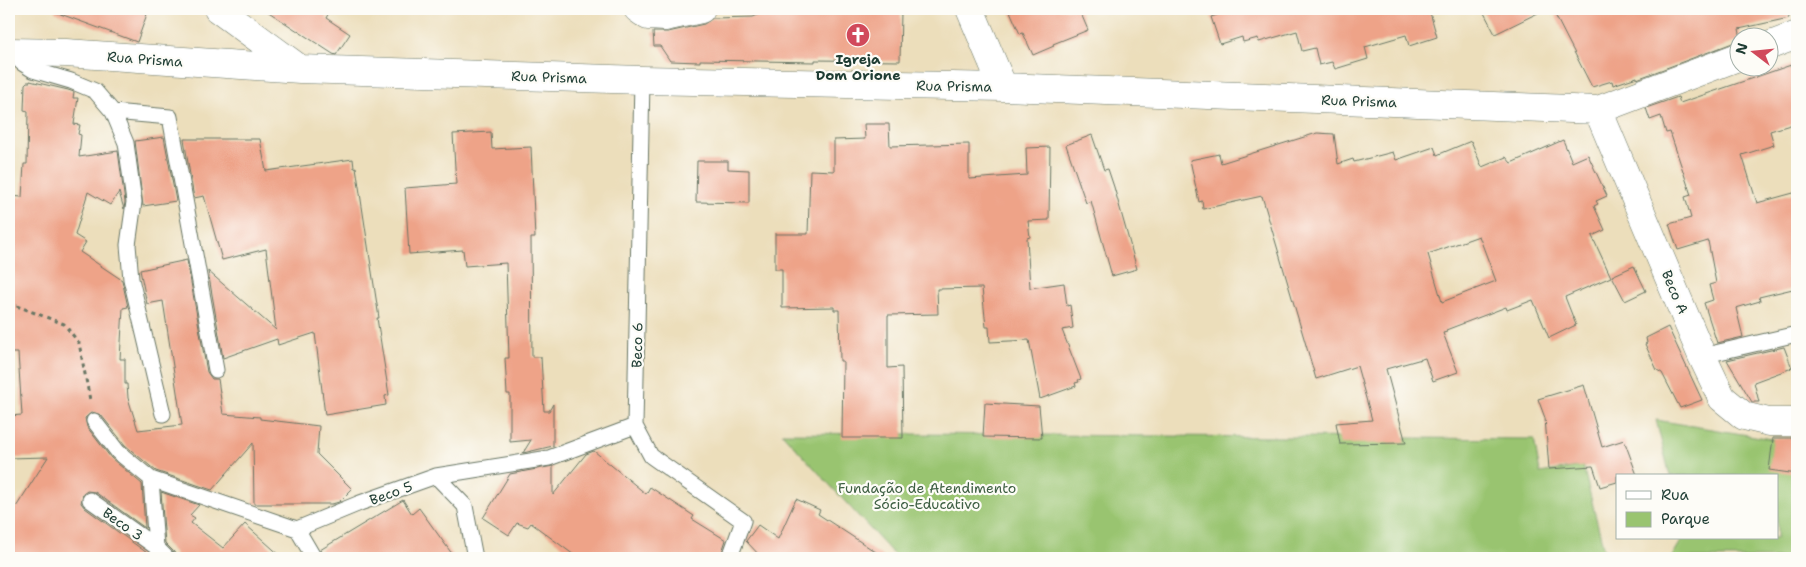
<svg xmlns="http://www.w3.org/2000/svg" width="1806" height="567" font-family="'Shantell Sans',sans-serif">
	<style>
		.green { fill: #99c470; stroke: #5c8052 }
		.building { fill: #eea388; fill-rule: evenodd }
		.lines { fill: none; stroke-linecap: round; stroke-linejoin: round }
		.lane-casing { stroke: #677563; stroke-width: 17 }
		.street-casing { stroke: #677563; stroke-width: 29 }
		.path { stroke: #677563; stroke-width: 3; stroke-dasharray: 4 4; stroke-linecap: butt }
		.lane { stroke: #fff; stroke-width: 15 }
		.street { stroke: #fff; stroke-width: 28 }
		.labels { text-anchor: middle; dominant-baseline: central; stroke-width: 4.5; stroke-linejoin: round; paint-order: stroke }
		.street-label { font-size: 14px; fill: #1f3d34; stroke: #fdfcf7 }
		.poi-label { font-size: 14px; font-weight: bold; fill: #1f3d34; stroke: #fdfcf7 }
		.park-label { font-size: 14px; fill: #3e5f43; stroke: #fdfcf7 }
	</style>
	<rect width="100%" height="100%" fill="#fdfcf7"/>
	<filter id="ink" filterUnits="userSpaceOnUse"><feTurbulence type="fractalNoise" baseFrequency=".02" numOctaves="2"/><feDisplacementMap in="SourceGraphic" scale="10" xChannelSelector="R" yChannelSelector="G"/><feConvolveMatrix kernelMatrix="1 2 1 2 8 2 1 2 1" color-interpolation-filters="sRGB"/></filter>
	<filter id="wash" filterUnits="userSpaceOnUse"><feTurbulence type="fractalNoise" baseFrequency=".0096" numOctaves="4" result="noise"/><feDisplacementMap in="SourceGraphic" scale="20" xChannelSelector="R" yChannelSelector="G"/><feGaussianBlur stdDeviation="1.12" result="paint"/><feColorMatrix in="noise" values="0 0 0 0 0 0 0 0 0 0 0 0 0 0 0 0 0 1.4 0 .05"/><feComposite in="paint" operator="in"/></filter>
	<g filter="url(#wash)">
		<rect width="100%" height="100%" fill="#ecdebb"/>
		<!-- green -->
		<path class="green" d="M1656 420 1797 443V558H1671L1683 538H1777V476H1670Z
			M782 433 1534 439 1540 473 1583 466 1606 558H897Z"/>
		<g id="blocks">
			<!-- building -->
			<path class="building" d="M55 9H131L147 14 137 42 55 12Z
				M264 9H331L326 18 350 34 336 55 333 54Z
				M773 9H844V10L901 11 900 61 815 60V62L700 60V62L670 61 660 46H654L653 32H668L704 24 713 18 753 17Z
				M1009 9H1079L1088 30 1053 44 1054 46 1033 55 1023 33 1020 34Z
				M1222 9H1429L1437 37 1409 46 1406 35 1365 47 1368 59 1335 69 1332 62 1319 65 1315 48 1302 51 1297 31 1259 42 1258 38 1243 42 1242 37 1220 44 1211 17 1223 13Z
				M1482 9H1546L1495 34Z
				M1552 9H1788L1789 18 1739 29 1741 38H1738V41L1637 79V77L1613 85 1612 81 1592 87Z
				M1797 63V123L1770 131 1774 145 1742 155 1757 203 1797 192V288L1759 297 1760 301 1736 308 1743 337 1717 343 1704 303 1713 300 1709 285 1716 283 1708 241 1678 250 1669 224 1691 218 1685 197 1691 195 1670 132 1666 133 1661 116 1650 120 1646 108 1678 97 1680 103Z
				M30 81 68 90 74 92 73 98H78L74 124 80 125 78 134 81 135 79 157 118 151 125 202 124 209 119 192 110 205 88 192 75 235 86 242 80 252 122 280 128 307 123 308 120 359H125V384H127L128 398 138 430 182 425 163 301 147 304 140 270 187 260 207 372 212 379H218L223 414 260 417V419L319 426 317 454 352 489 339 502 332 504H254L253 443 212 490 156 471 125 445 101 415 92 412 85 418 87 427 111 458 142 484 145 528 95 492 87 491 83 494 81 503 85 508 154 558H16L9 552V518L48 457 9 458V416L22 415 18 353H9V196L22 197 24 164H27L28 111 24 110 25 84 27 82H30Z
				M864 124H889L890 146 969 144V179L1027 175 1026 148 1050 147 1049 220 1028 221 1030 237 1027 238 1030 288 1064 283 1067 306 1070 305 1073 328 1062 330 1081 379 1078 380 1079 382 1075 383 1076 386 1040 399 1029 340 990 342 989 327H986L982 288 937 289 938 314 888 315V368L902 367 903 438H842L843 361H840L839 310H834V307L782 308V269H775V234H808L810 170 834 171V140L865 139Z
				M491 132 492 149 531 147 535 238H531L532 357H541L544 411H549L553 404V446L523 453 531 440 510 442V394H507L505 358H509L506 263 465 266 463 250 409 254 405 188 456 184 453 134Z
				M1317 133 1334 134 1338 164 1353 159 1354 162 1393 152 1396 160 1434 147 1437 155 1471 141 1482 167 1506 157 1511 163 1563 140 1572 162 1588 155 1607 196 1596 201 1598 204 1594 206 1605 230 1592 236 1611 277 1565 297 1576 325 1549 338 1533 300 1507 310 1506 307 1446 330 1447 332 1443 333 1458 372 1433 381 1425 358 1386 369 1406 443 1340 444 1336 423 1372 420 1357 366 1316 379 1262 196 1203 209 1202 201 1199 202 1190 160 1219 154 1221 163ZM1479 236 1496 281 1442 302 1428 254Z
				M1092 135 1104 170 1108 169 1114 187 1137 269 1112 276 1091 201 1086 203 1066 145Z
				M164 137 176 201 143 206 135 141Z
				M184 139H260L266 171 353 159 354 168 356 167 379 318H377L389 395 385 396 386 405 325 415 315 333 278 345 277 339 223 358 208 271 276 330 266 249 222 260 204 196 194 198Z
				M697 161H728V169L749 170V203L696 202Z
				M1634 266 1646 291 1625 301 1612 276Z
				M1668 327 1702 400 1680 408 1662 373 1657 370 1645 344 1647 343 1646 338Z
				M1784 347 1792 368 1754 382 1759 402H1752L1727 360Z
				M1584 385 1602 447 1624 440 1637 475 1617 476V482L1600 487 1593 466 1549 469 1545 418 1538 399Z
				M985 403 1039 406 1042 438 983 437Z
				M1773 438H1797V474L1769 470Z
				M594 451 646 494 650 487 694 516 692 519 726 540 720 558H578L531 523 528 527 517 523 509 535 483 518 510 474 553 466V495L586 454Z
				M161 492 199 505 190 515 195 518 191 523 223 548 245 524 283 558H176L174 552 165 543Z
				M796 499 820 510 818 514 885 558H762L746 541 758 525 778 539Z
				M403 500 412 514 419 508 455 558H323L320 550Z"/>
		</g>
	</g>
	<g filter="url(#ink)">
		<use href="#blocks" fill-opacity="0" stroke="#677563" stroke-width="1"/>
		<g class="lines">
			<!-- lane casing -->
			<g class="lane-casing">
				<path id="lane" d="M13 54 22 63 33 70 71 81 95 91 113 112 126 143 134 202 128 245 131 279 163 414
					M642 80 635 426 651 456 743 521 730 557 732 558
					M113 112 170 117 216 370
					M1702 356 1797 334
					M94 421 118 452 151 479 297 529 360 503 436 476 549 458 635 426
					M436 476 465 506 475 558
					M151 479 156 547 167 558
					M90 500 156 547
					M297 529 314 558"/>
			</g>
			<!-- street casing -->
			<g class="street-casing">
				<path id="street" d="M218 9 300 69
					M638 9 648 16 665 17 701 9
					M970 9 1003 87
					M1768 46 1797 35
					M9 52 66 53 300 69 642 80 1003 87 1598 110 1738 57
					M1598 110 1702 356 1722 398 1744 416 1769 422H1797"/>
			</g>
			<!-- path -->
			<path class="path" d="M9 303 64 324 79 343 90 400"/>
			<!-- lane -->
			<use href="#lane" class="lane"/>
			<!-- street -->
			<use href="#street" class="street"/>
		</g>
	</g>
	<!-- icons -->
	<defs>
		<g id="church-disc" transform="scale(1.25)"><circle r="9.5" fill="#d1495b" stroke="#fdfcf7"/><path d="M-1.2-6h2.4v3.5h3.3v2.4h-3.3V6h-2.4V-.1h-3.3v-2.4h3.3Z" fill="#fff"/></g>
	</defs>
	<g fill-rule="evenodd">
		<use href="#church-disc" x="858" y="35"/>
	</g>
	<g class="labels">
		<!-- street labels -->
		<g class="street-label">
			<text transform="translate(145 59) rotate(4)">Rua Prisma</text>
			<text transform="translate(549 77) rotate(2)">Rua Prisma</text>
			<text transform="translate(954 86) rotate(1)">Rua Prisma</text>
			<text transform="translate(1359 101) rotate(2)">Rua Prisma</text>
			<text transform="translate(1675 292) rotate(67)">Beco A</text>
			<text transform="translate(637 345) rotate(-89)">Beco 6</text>
			<text transform="translate(391 493) rotate(-20)">Beco 5</text>
			<text transform="translate(123 524) rotate(35)">Beco 3</text>
		</g>
		<!-- poi labels -->
		<g class="poi-label">
			<text x="858" y="59">Igreja<tspan x="858" dy="16">Dom Orione</tspan></text>
		</g>
		<!-- park labels -->
		<g class="park-label">
			<text x="927" y="488">Fundação de Atendimento<tspan x="927" dy="16">Sócio-Educativo</tspan></text>
		</g>
	</g>
	<!-- margin -->
	<rect width="1806" height="567" fill="none" stroke="#fdfcf7" stroke-width="30"/>
	<!-- legend -->
	<rect x="1616" y="474" width="162" height="65" fill="#fdfcf7" stroke="#a4b0a9"/>
	<rect x="1626" y="491" width="25" height="8" fill="#ffffff" stroke="#a4b0a9"/>
	<text x="1661" y="500" font-size="15" fill="#1f3d34">Rua</text>
	<rect x="1626" y="512" width="25" height="15" fill="#99c470" stroke="#a4b0a9"/>
	<text x="1661" y="524" font-size="15" fill="#1f3d34">Parque</text>
	<!-- north arrow -->
	<g transform="translate(1754 52) rotate(286)"><circle r="24" fill="#fdfcf7" stroke="#a4b0a9"/>
	<path d="M0-4L9 19L0 12L-9 19Z" fill="#d1495b"/>
	<text y="-8" font-size="14" font-weight="bold" text-anchor="middle" fill="#1f3d34">N</text>
	</g>
</svg>
